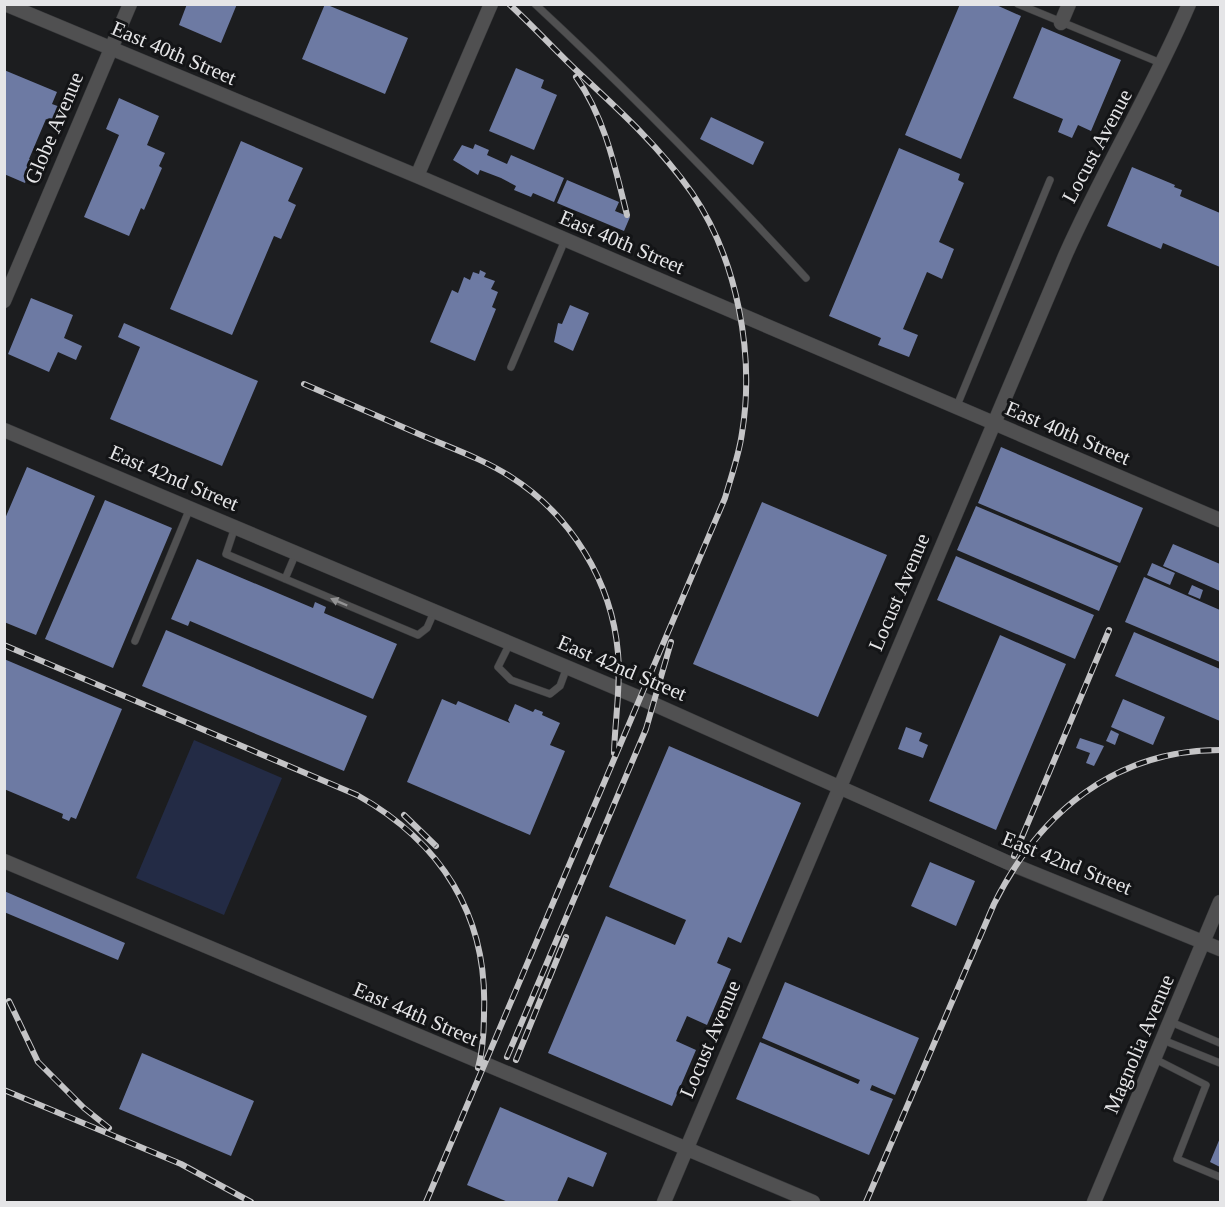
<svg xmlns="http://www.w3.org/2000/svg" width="1225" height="1207" font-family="Georgia,serif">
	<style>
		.green { fill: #232b45 }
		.building { fill: #6d7aa3 }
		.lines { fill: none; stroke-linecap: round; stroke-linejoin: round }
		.service-casing { stroke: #38393b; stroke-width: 8 }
		.minor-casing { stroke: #38393b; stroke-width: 15 }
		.service { stroke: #505051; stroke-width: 7 }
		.minor { stroke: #505051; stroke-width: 14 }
		.rail-casing { stroke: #c4c4c6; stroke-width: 6 }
		.rail { stroke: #131416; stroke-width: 4; stroke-dasharray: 11; stroke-linecap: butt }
		.oneway { fill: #939394 }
		.labels { text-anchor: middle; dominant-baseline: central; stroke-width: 6; stroke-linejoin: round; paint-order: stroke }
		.street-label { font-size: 21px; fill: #e5e5e7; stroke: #131416 }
	</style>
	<rect width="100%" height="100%" fill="#1c1d1f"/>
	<!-- green -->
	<path class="green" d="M194 740 282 778 224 915 136 878Z"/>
	<!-- building -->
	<path class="building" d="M187 4H237L221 43 179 25Z
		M325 4 408 38 385 94 302 59Z
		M960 4H994L1021 16 961 159 905 135Z
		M1042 27 1121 60 1091 131 1078 125 1072 138 1058 132 1063 119 1013 98Z
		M516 68 544 80 541 88 557 95 534 150 489 131Z
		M4 70 57 92 52 104 63 108 59 116 55 114 52 122 46 119 29 159 34 162 25 183 4 174Z
		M119 98 159 116 147 145 165 153 159 166 162 168 144 210 141 208 129 236 84 217 119 135 106 129Z
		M711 117 764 142 753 165 700 139Z
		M241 141 303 168 288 201 296 205 281 239 274 236 232 335 170 309Z
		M475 144 489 150 487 155 507 164 511 155 564 178 554 202 533 193 531 197 514 190 516 186 501 178 480 170 478 175 453 160 462 145 473 149Z
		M899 148 960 174 958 180 964 183 939 242 954 249 942 279 927 272 903 329 918 335 909 357 878 345 881 338 829 316Z
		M1132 167 1175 185 1174 187 1182 190 1180 196 1220 213V267L1163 243 1161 249 1107 226Z
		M567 180 619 202 615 211 630 217 624 231 557 203Z
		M480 270 486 273 484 277 495 281 491 289 498 292 492 307 496 309 475 361 430 342 452 290 458 293 464 277 470 280 473 272 479 274Z
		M31 298 73 315 64 338 82 346 76 360 58 352 49 372 8 354Z
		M570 305 589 313 573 351 554 342 558 323 562 324Z
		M124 323 258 381 222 466 110 419 140 347 118 337Z
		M1001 447 1143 508 1120 563 978 503Z
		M27 467 95 496 36 635 4 622V521Z
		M105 500 172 528 113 668 45 639Z
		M762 502 887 555 818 717 693 664Z
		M976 506 1118 566 1099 611 957 550Z
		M1173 544 1220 564V591L1163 566Z
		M956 556 1094 615 1075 659 937 600Z
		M197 559 313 608 315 602 326 607 324 613 397 644 373 699 190 621 188 626 171 619Z
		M1152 563 1175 573 1170 585 1147 575Z
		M1144 577 1220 610V662L1125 622Z
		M1192 585 1203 590 1200 599 1188 594Z
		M166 630 367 716 344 771 142 686Z
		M1134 632 1220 669V721L1115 676Z
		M1000 635 1066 664 996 830 929 801Z
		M4 659 122 709 76 819 71 817 69 821 62 818 63 814 4 789Z
		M442 699 456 705 458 701 510 723 508 720 515 704 533 712 535 709 543 712 542 715 560 723 550 745 565 751 530 835 407 782Z
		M1123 699 1165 717 1153 745 1111 727Z
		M906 727 922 733 919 741 928 745 923 758 898 749Z
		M1111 730 1119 734 1115 745 1106 741Z
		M1080 738 1104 746 1094 766 1086 763 1090 753 1076 748Z
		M669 746 801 803 741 943 728 937 717 963 731 969 707 1025 687 1016 676 1041 696 1050 672 1106 548 1053 606 916 675 945 686 920 609 887Z
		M930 862 975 881 956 926 911 906Z
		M4 891 125 943 118 960 4 912Z
		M785 982 919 1038 895 1095 872 1085 870 1090 893 1099 869 1155 736 1099 760 1042 858 1084 860 1080 762 1038Z
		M142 1053 254 1101 231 1156 119 1109Z
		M500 1107 607 1153 593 1187 568 1177 557 1202H508L467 1185Z
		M1220 1138V1167L1210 1162Z"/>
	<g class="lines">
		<!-- service casing -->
		<g class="service-casing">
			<path id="service" d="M535 4C630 92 719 183 806 278
				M1018 4 1163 64
				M511 367 565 240
				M956 408 1050 180
				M235 527 226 554 418 635 427 628 434 612
				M285 579 296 553
				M135 641 190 508
				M510 643 498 667 511 680 550 694 560 686 567 667
				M1171 1022 1220 1043
				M1163 1040 1220 1063
				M1155 1059 1206 1085 1177 1159 1220 1177"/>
		</g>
		<!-- minor casing -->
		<g class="minor-casing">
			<path id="minor" d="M5 4 417 176 1220 520
				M1061 23 1069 4
				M417 176 491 4
				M4 301 130 4
				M4 430 640 698 1011 864 1220 949
				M4 861 813 1202
				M664 1202 1065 256C1103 170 1152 91 1189 4
				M1094 1202 1220 902"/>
		</g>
		<!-- service -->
		<use href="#service" class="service"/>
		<!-- minor -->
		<use href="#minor" class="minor"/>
		<!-- rail casing -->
		<g class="rail-casing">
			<path id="rail" d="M576 77C605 118 615 167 627 215
				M304 384C343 401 382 418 421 435 451 448 483 459 511 477 571 515 612 582 618 653 621 686 615 719 614 753
				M4 645 357 795C441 842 488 915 484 1013 484 1031 483 1050 478 1068
				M404 815 436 846
				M1014 856 1109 630
				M9 1001 38 1062 84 1108 109 1128
				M507 1057 646 729 671 642
				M516 1060 566 937
				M4 1090 181 1164 251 1202
				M426 1202 725 498C731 477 739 455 742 433 755 354 737 259 692 193 660 147 618 109 577 71 554 49 533 26 509 4
				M866 1202 994 904C1039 813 1115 750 1220 750"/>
		</g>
		<!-- rail -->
		<use href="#rail" class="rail"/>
	</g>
	<!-- one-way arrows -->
	<defs><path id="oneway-solid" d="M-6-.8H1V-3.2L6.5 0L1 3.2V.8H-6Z" transform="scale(1.5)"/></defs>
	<use class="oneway" href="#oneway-solid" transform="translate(339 602) rotate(-157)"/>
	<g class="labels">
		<!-- street labels -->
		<g class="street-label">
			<text transform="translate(174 53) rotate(23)">East 40th Street</text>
			<text transform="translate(54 128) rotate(-67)">Globe Avenue</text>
			<text transform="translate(1097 146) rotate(-62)">Locust Avenue</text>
			<text transform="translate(622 242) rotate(23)">East 40th Street</text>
			<text transform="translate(1068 433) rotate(23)">East 40th Street</text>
			<text transform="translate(174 478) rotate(23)">East 42nd Street</text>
			<text transform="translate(899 592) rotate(-67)">Locust Avenue</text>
			<text transform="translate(622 668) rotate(23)">East 42nd Street</text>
			<text transform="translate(1067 863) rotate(22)">East 42nd Street</text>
			<text transform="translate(416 1014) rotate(23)">East 44th Street</text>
			<text transform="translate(710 1039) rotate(-67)">Locust Avenue</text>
			<text transform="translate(1139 1044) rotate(-67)">Magnolia Avenue</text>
		</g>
	</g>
	<!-- border -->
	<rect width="1225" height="1207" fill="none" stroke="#e5e5e7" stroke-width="12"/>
</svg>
